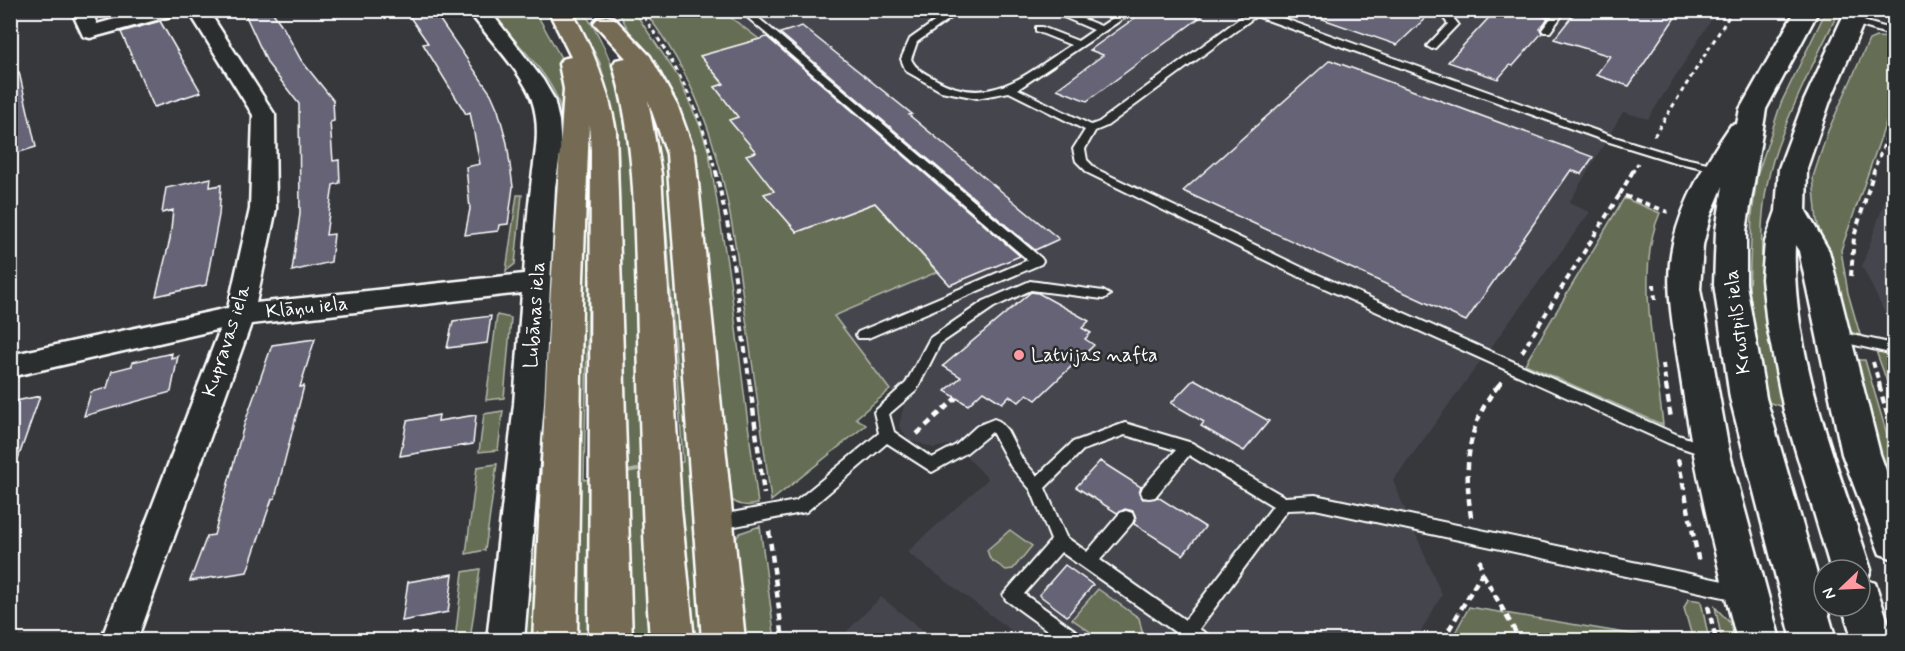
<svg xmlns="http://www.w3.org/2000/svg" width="1905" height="651" font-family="Mynerve,sans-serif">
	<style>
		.built { fill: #44454d }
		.green { fill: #656e54; stroke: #b2b6aa; stroke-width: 1.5 }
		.building { fill: #656375; stroke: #fff; stroke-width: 1.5 }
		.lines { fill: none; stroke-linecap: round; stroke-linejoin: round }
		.service-casing { stroke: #fff; stroke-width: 4 }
		.minor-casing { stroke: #fff; stroke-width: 5 }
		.secondary-casing { stroke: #fff; stroke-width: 5 }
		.trunk-casing { stroke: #fff; stroke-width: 5 }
		.path-far2 { stroke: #fff; stroke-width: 3; stroke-dasharray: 4.5 4; stroke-linecap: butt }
		.path-far1 { stroke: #fff; stroke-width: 4; stroke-dasharray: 6 4.5; stroke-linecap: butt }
		.path { stroke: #fff; stroke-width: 4.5; stroke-dasharray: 7 5; stroke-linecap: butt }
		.service { fill: #2a2d2e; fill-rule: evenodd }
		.minor { fill: #2a2d2e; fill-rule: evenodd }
		.secondary { fill: #2a2d2e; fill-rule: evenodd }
		.trunk { fill: #746b52; fill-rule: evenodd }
		.poi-dot { fill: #ff9aa2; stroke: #2a2d2e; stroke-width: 2 }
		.labels { text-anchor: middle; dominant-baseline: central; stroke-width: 5; stroke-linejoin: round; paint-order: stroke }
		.street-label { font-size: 20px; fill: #fff; stroke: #2a2d2e }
		.poi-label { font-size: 20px; fill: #fff; stroke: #2a2d2e; text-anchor: start }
	</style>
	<rect width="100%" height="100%" fill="#36383c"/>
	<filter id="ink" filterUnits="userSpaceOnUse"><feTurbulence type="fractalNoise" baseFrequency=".0167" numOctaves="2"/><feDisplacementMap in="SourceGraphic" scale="12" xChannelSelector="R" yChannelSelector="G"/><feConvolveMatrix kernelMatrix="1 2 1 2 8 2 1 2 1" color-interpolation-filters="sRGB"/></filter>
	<g filter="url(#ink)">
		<!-- built -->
		<path class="built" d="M722 10 1717 11 1648 119 1623 112 1569 203 1590 212 1393 481 1442 595 1416 640H1024L907 552 988 479 955 444 934 448 909 440 899 426 904 404 890 390 834 316 937 272 875 203 797 232 764 194 773 190 746 155 729 120 738 116 715 87 723 84 700 56 758 39Z
			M1894 174V332L1862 266Z
			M881 597 935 640H838Z"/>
		<!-- green -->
		<path class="green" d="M489 11H535L560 56 569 98 537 556 535 640H522L554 179C558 156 563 132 560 109 556 79 509 35 489 11Z
			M573 11H583C639 88 633 189 636 280 637 343 639 405 641 468L626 471 618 132 600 63Z
			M618 11H634L677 75 701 128 709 153 730 281 758 504C745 507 735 506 727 494L662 90Z
			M644 11H659L665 17 691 11H722L759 39 701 57 723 84 715 87 738 117 730 120 756 152 747 155 774 191 765 195 797 232 875 203 937 272 834 316 890 390 856 418 866 425 771 501C763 438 754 375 745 312 730 201 716 101 644 11Z
			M1826 11H1839C1817 56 1794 101 1777 148 1747 232 1767 323 1784 407L1767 402 1749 289 1752 215 1757 176 1781 103Z
			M1876 37 1894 38V100L1841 250 1848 293 1861 338 1850 331 1843 323 1817 221 1813 177 1828 131 1869 40Z
			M655 124H658L669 165 707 640H574L585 155 589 154 591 172 584 480 683 462 667 233Z
			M517 195H522L515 264 506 271Z
			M1624 198 1660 213C1634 271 1657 363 1663 425L1525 364Z
			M497 315 511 318 504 398 486 400Z
			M1876 351 1894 355V401Z
			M1858 360H1865L1894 458V492L1876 443 1853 363Z
			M503 411 498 450 479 452 484 414Z
			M497 464 485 550 466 554 477 467Z
			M760 526 775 640H744L732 544 740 533Z
			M1010 530 1032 546 1013 569 1006 570 990 559 987 550Z
			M480 569 470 640H455L463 572Z
			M1098 589 1139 618 1144 640H1102L1072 619Z
			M1688 599 1701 601 1709 640H1693L1684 608Z
			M1469 607 1667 640H1451Z
			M1715 607 1732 625 1738 640H1722Z"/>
		<!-- building -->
		<path class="building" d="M258 10H271L283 27 301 60 333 100 334 121 330 122 333 161 339 160 340 183 333 185 326 235 334 234 331 262 292 271 300 214 299 104 268 64 245 14Z
			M405 10H433L491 94 498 110 507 143 513 187 508 224 499 225 498 231 465 235 470 209 466 167 480 164 470 112 466 114 423 44 428 43Z
			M1146 10H1210L1087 101 1057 89 1103 55 1090 50Z
			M1308 10H1434L1397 45 1308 14Z
			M1496 10H1525L1548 18 1540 29 1542 33 1513 66 1510 65 1498 79 1448 62Z
			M1577 10H1680L1629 86 1596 75 1610 56 1554 39Z
			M160 21 201 92 154 107 121 32Z
			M802 26 912 114 909 115 1059 239 1035 250 780 33Z
			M767 37 1020 256 950 285 875 203 797 232 764 194 774 191 746 155 756 152 729 120 738 117 715 87 724 84 700 56Z
			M1330 60 1593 157 1581 174 1571 170 1466 321 1183 191Z
			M19 72 36 147 10 155V73Z
			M211 178 210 187 221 185 219 215 206 285 156 296 170 239 173 210 162 213 166 188Z
			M1031 292 1038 293 1089 321 1082 328 1091 333 1085 339 1094 345 1036 400 1027 394 1019 402 1009 396 1002 403 983 391 968 405 945 391 961 377 943 366Z
			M491 316 487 343 447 348 453 321Z
			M315 339 300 387 304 386 275 498 272 499 247 572 190 581 207 536 214 535 244 425 272 345Z
			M172 353 171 358 178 356 171 392 84 416 91 392 107 388 112 371 132 366V362Z
			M1194 379 1269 421 1244 451 1201 426 1204 422 1171 403Z
			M40 396 14 470 10 469V419L16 401Z
			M439 415 438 421 476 415 473 444 400 456 407 421Z
			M1100 461 1141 487 1139 493 1143 499 1158 497 1205 527 1183 555 1134 524 1136 517 1133 511 1125 509 1117 513 1076 487Z
			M1065 565 1093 585 1067 616 1039 595Z
			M453 574 448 612 402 621 408 582Z"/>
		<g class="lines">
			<!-- service casing -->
			<g class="service-casing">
				<path id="service" d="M739 10H749L1041 258 1043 261 1041 264 868 338H858L856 335 858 332 1028 260Z
					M951 10H962L917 42 911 59C916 70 925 73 935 79 990 110 1026 74 1071 45L1036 31V27H1042L1078 41 1094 30 1047 10H1061L1101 26 1125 10H1136L1018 89 1091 125 1099 122 1251 10H1260L1611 136 1680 157 1721 166V170L1717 171 1674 162 1603 140 1256 16 1107 126 1095 131 1085 149 1087 160 1096 169 1301 267 1678 435 1714 447 1717 451 1714 455 1709 457 1668 443 1291 273 1088 173 1076 161 1073 149 1085 130 1009 92 977 98 941 91 906 71 901 59 910 39Z
					M1438 10H1447L1458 24 1435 48 1432 49 1427 46 1448 24Z
					M1557 10H1566L1550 32H1544L1542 30Z
					M1853 18 1894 30V36L1850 23 1848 21Z
					M1030 281 1103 291 1110 295 1103 299 1031 290 994 307 940 344 916 391 889 414 894 432 932 458 956 445 977 426 994 419 999 421 1007 430 1022 459 1037 476 1073 442 1125 423 1192 443 1285 497 1315 495 1742 585 1748 588 1750 593 1748 598 1742 601 1315 509 1287 510 1199 629 1207 634 1210 640H1170L1175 632 1061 552 1024 594 1080 634 1083 640H1061L1006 600 1003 595 1051 540 1031 490 1011 467 992 432 966 453 932 472 887 443 806 512 715 530 709 528 707 523 709 518 715 516 796 501 879 433 874 412 906 383 930 338 984 301ZM1125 435 1176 450 1143 487 1141 492 1143 497 1149 498 1155 497 1189 455 1273 506 1185 620 1100 560 1132 523 1134 518 1132 513 1126 511 1120 513 1087 552 1066 537 1045 488 1083 450Z
					M1834 331 1894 344V354L1829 339 1827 336Z"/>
			</g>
			<!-- minor casing -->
			<g class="minor-casing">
				<path id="minor" d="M71 10H91L97 24 147 10H181L178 14 90 38 83 36Z
					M188 10H208L275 115 276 209 256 303 524 274C526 245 527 216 531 187 534 158 542 130 532 100 523 73 486 36 468 10H489L543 80 554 99 559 121 561 148 555 187 544 404 524 640H487L514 404 522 293 251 324 137 640H101L220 329 10 377V355L228 308 250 209 253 115Z"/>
			</g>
			<!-- secondary casing -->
			<g class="secondary-casing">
				<path id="secondary" d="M1796 10H1819L1766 109 1746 231V284L1766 398 1836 640H1792L1730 398 1714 284 1716 231 1723 186 1710 217 1703 245 1700 289 1729 451 1780 640H1737C1713 549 1692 458 1679 365 1673 324 1664 284 1673 243 1683 200 1706 161 1731 125L1737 124 1740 109Z
					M1846 10H1869L1830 101 1807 168 1806 211 1829 251 1880 454 1894 492V559L1880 554 1842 454 1799 251 1795 245C1791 356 1838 465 1871 570L1867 580 1875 583 1894 640H1853L1842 606H1860V570H1831L1784 411 1767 325 1762 279 1765 242 1776 211 1779 168 1804 101Z"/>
			</g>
			<!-- trunk casing -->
			<g class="trunk-casing">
				<path id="trunk" d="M548 10H571C593 49 608 87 616 131L632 640H589L591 150 589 124 582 304 577 640H533L550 304 564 89 559 64 562 59 571 57Z
					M606 16 614 18 650 56 678 107 695 154 745 640H702L667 154 648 100 661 174 681 508 694 640H650C642 527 640 413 637 299 634 220 636 142 613 65L616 60 626 58 594 23 598 18Z"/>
			</g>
			<!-- path-far2 -->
			<path class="path-far2" d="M639 10C675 61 701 112 716 173
				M1654 136 1733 10
				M1632 173 1638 163
				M1873 173 1894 118"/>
			<!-- path-far1 -->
			<path class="path-far1" d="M716 171 728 227 750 386
				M1633 171 1620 194 1668 212
				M1851 276 1854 237 1874 171
				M1654 284 1655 300
				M1522 352 1620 194
				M1873 362 1880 386
				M1663 364 1666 386
				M1498 386 1502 381"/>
			<!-- path -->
			<path class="path" d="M750 385 764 494
				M1666 385 1671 419
				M1879 385 1894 439
				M917 434 956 398
				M1678 459 1699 563
				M1471 517C1464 468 1466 424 1499 385
				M769 531 783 640
				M1483 574 1520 640
				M1708 606 1716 640
				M1443 640 1482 573 1479 556"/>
			<!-- service -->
			<use href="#service" class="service"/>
			<!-- minor -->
			<use href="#minor" class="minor"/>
			<!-- secondary -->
			<use href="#secondary" class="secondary"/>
			<!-- trunk -->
			<use href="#trunk" class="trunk"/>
		</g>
	</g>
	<!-- markers -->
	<circle class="poi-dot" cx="1019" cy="355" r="6"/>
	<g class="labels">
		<!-- street labels -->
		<g class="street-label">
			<text transform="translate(307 308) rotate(-6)">Klāņu iela</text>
			<text transform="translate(535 315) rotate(-86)">Lubānas iela</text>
			<text transform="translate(1738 322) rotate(-97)">Krustpils iela</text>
			<text transform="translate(227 341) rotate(-72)">Kupravas iela</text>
		</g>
		<!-- poi labels -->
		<g class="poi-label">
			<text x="1031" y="355">Latvijas nafta</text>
		</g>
	</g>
	<!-- margin -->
	<rect width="1905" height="651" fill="none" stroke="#2a2d2e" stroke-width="36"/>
	<rect x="18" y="18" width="1869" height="615" fill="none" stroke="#fff" stroke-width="2" filter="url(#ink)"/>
	<!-- north arrow -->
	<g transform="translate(1842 588) rotate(247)"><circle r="28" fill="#2a2d2e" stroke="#7f8182" stroke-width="1.5"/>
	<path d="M0-4.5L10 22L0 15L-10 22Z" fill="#ff9aa2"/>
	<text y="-9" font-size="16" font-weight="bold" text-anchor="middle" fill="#ffffff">N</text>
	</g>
</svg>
